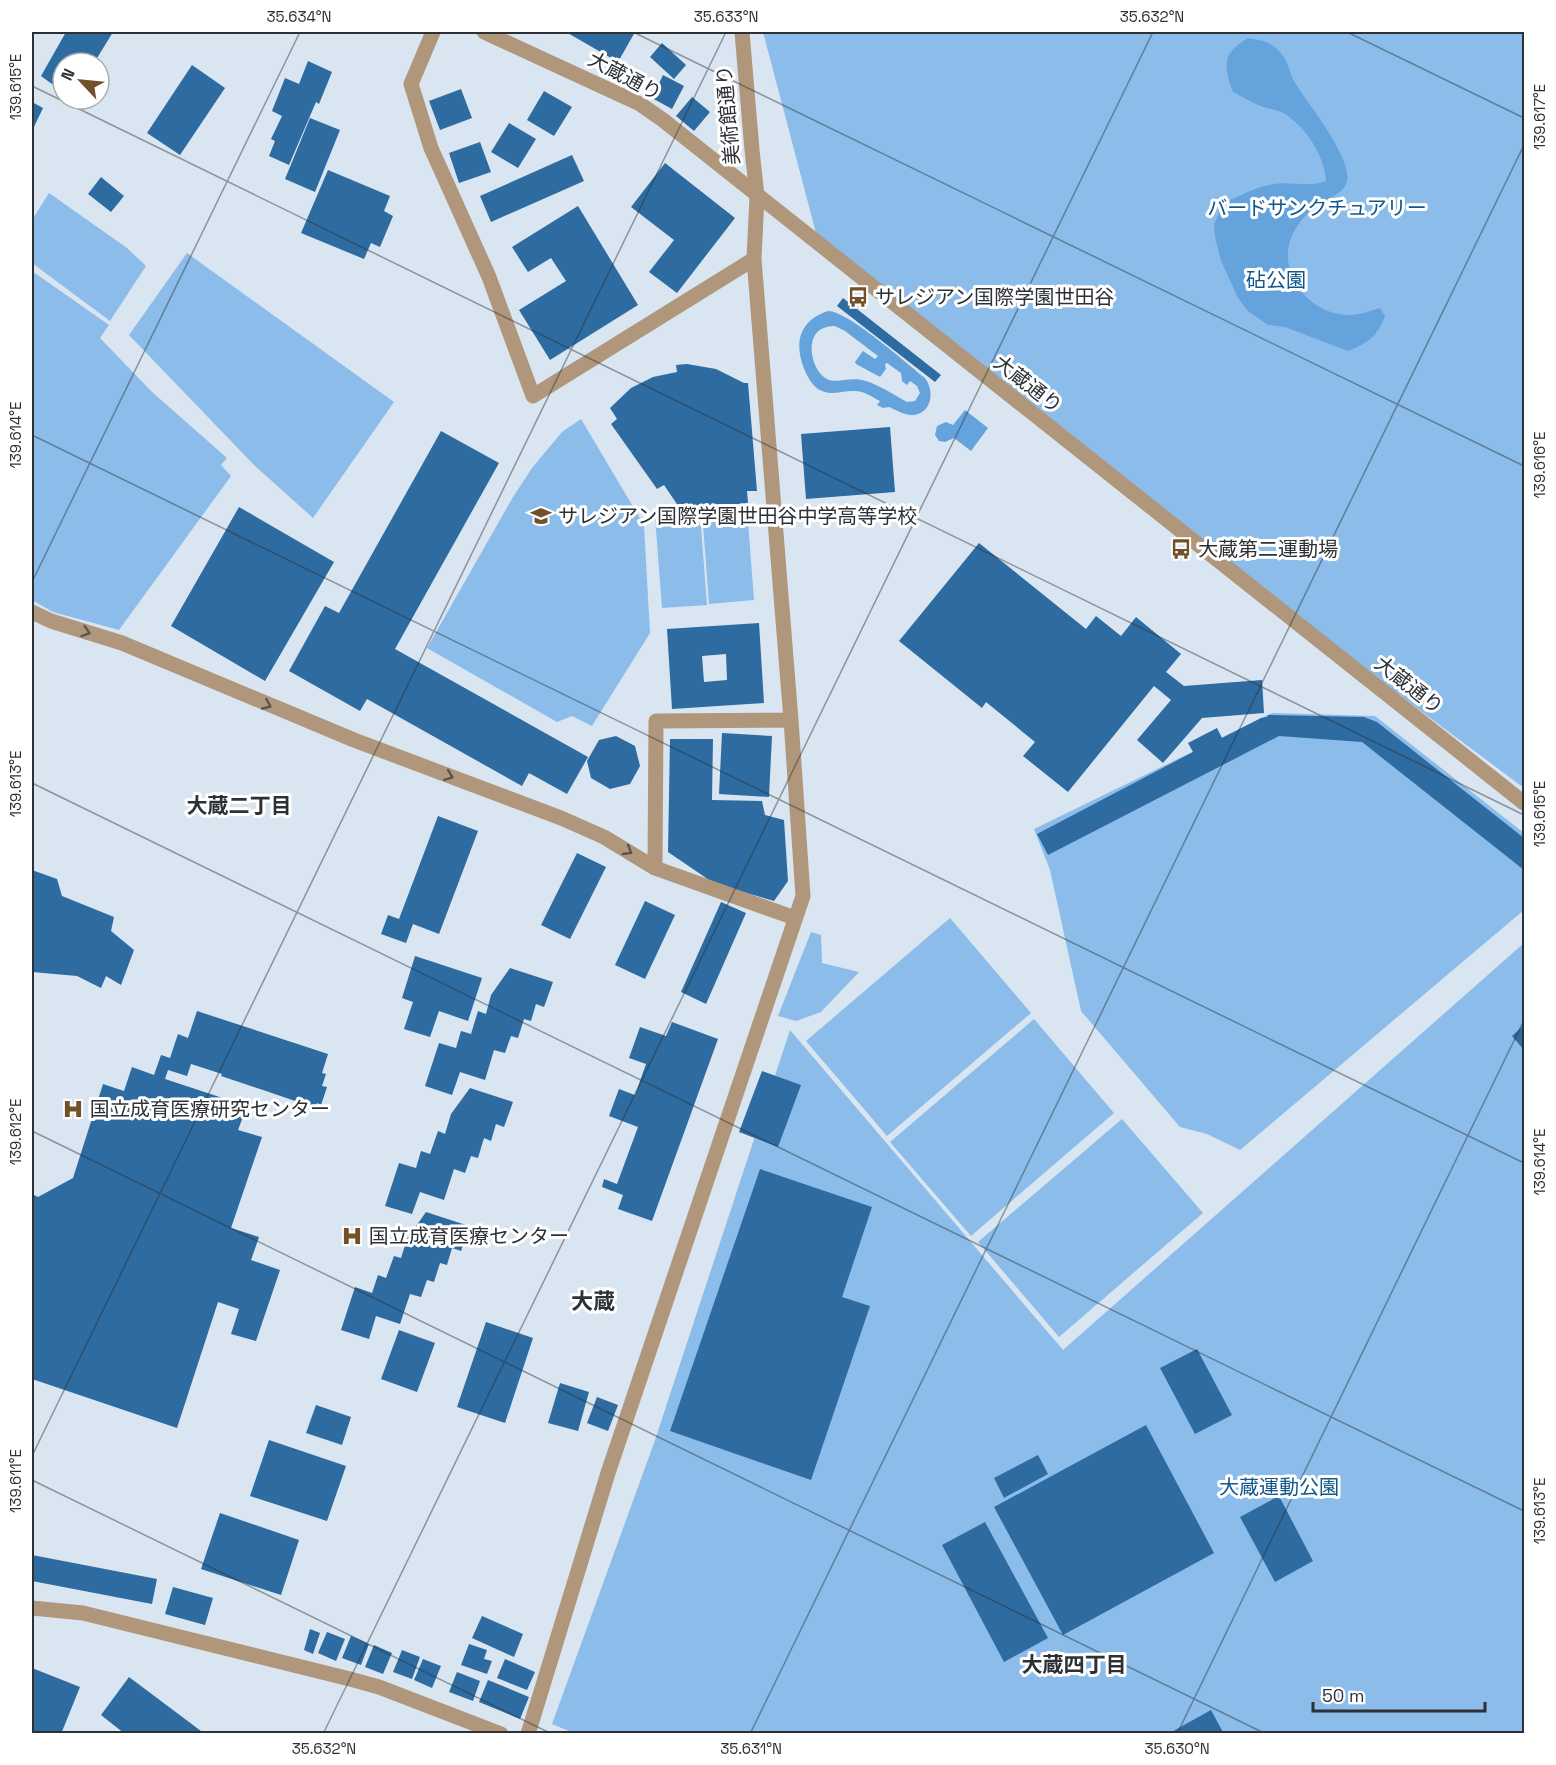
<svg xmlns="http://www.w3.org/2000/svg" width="1556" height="1765" font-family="'Space Grotesk','Noto Sans JP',sans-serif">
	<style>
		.green { fill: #8cbcea }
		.water { fill: #65a3dd; fill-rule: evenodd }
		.building { fill: #2d6ba1; fill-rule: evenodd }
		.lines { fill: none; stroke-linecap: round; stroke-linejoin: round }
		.minor { stroke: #b0977c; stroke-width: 15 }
		.oneway { stroke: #5b554e }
		.ticks { fill: none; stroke: #2d3136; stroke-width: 1.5; stroke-opacity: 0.45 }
		.labels { text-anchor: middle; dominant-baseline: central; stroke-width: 6; stroke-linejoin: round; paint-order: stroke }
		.street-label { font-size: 20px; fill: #2d3136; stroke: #fff }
		.park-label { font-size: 20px; fill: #11568c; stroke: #fff }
		.poi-label { font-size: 20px; fill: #2d3136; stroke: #fff; text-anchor: start }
		.neighbourhood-label { font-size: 21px; font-weight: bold; fill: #2d3136; stroke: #fff }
		.quarter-label { font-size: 22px; font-weight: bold; fill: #2d3136; stroke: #fff }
		.neatline { fill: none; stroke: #2d3136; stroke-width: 2 }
		.ticks-label { font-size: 15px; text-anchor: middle; fill: #2d3136 }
	</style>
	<rect width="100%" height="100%" fill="#d9e5f0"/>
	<!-- green -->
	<path class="green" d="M763 32H1524V788L1366 670 816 233Z
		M49 193 127 248 146 266 110 321 32 263V220Z
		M187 253 394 402 313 518 254 465 129 335Z
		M32 271 109 325 100 338 152 392 227 458 221 465 231 476 119 630 53 612 32 600Z
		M581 419 644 525 650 633 592 726 572 716 557 722 427 648 513 497 532 468 562 432Z
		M747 508 754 600 709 604 702 512Z
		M700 513 707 605 662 608 655 517Z
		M1272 713 1375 716 1524 833V910L1240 1150 1207 1134 1180 1127 1081 1011 1050 870 1034 829Z
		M950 918 1031 1013 887 1136 806 1041Z
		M811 932 821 935 822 963 859 972 821 1012 796 1021 778 1016Z
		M1524 943V1733L576 1734 552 1724 654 1443 790 1030 1063 1350Z
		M1034 1019 1114 1113 971 1236 890 1142Z
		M1122 1119 1203 1213 1059 1337 978 1242Z"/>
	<!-- water -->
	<path class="water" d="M1248 38C1262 40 1275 43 1283 56 1289 63 1289 73 1294 81 1306 102 1356 161 1346 184 1342 194 1330 197 1321 203 1308 211 1295 225 1290 241 1279 277 1312 315 1349 315 1360 315 1370 311 1380 308L1385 316C1378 336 1368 343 1348 351L1285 327 1268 325 1248 311 1238 298 1221 261 1215 237 1214 224 1224 203C1240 196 1256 187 1274 184 1291 181 1310 188 1326 181 1325 157 1306 127 1285 114 1279 110 1270 109 1263 107 1253 103 1243 97 1233 92 1223 65 1222 54 1248 38Z
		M828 311C848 311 906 363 925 378 935 391 932 414 912 415 904 415 896 410 889 407L883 408 877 405 880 401C872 397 864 391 855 391 842 390 830 397 818 389 811 384 806 374 803 366 794 340 801 320 828 311ZM835 326 845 331 878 356 875 359 863 351 855 362 856 364 880 377 886 369 885 364 887 363 901 373 902 381 907 385 910 381 917 386 920 393 915 401 907 402C894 395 881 386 866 381 853 376 837 383 829 380 814 374 807 348 815 335 819 328 828 326 835 326Z
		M965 410 988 428 971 451 954 438 945 442 939 441 935 435 937 426 946 422 953 425Z"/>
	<!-- building -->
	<path class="building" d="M66 32H113L94 63H63V92L41 76Z
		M566 32H635L618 62Z
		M662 43 686 65 674 79 650 57Z
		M308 61 332 72 319 104 316 102 289 165 269 156 275 141 271 139 282 116 272 111 285 78 299 84Z
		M192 65 225 88 180 155 147 133Z
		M663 75 684 86 672 109 652 98Z
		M461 89 472 118 440 130 429 101Z
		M544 91 572 107 554 136 527 120Z
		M692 97 710 112 694 131 676 116Z
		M32 102 43 108 32 131Z
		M310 118 340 130 315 192 285 179Z
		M509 123 536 139 518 168 491 152Z
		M480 142 491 172 459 183 449 153Z
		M572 155 584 181 491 222 480 196Z
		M665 163 735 218 677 293 649 272 674 240 631 207Z
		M328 170 390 196 384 211 393 216 380 247 371 243 364 259 301 233Z
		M101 177 124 196 111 212 88 194Z
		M578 206 638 305 550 360 519 310 566 281 551 258 528 272 512 247Z
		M843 298 941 375 935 382 837 306Z
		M687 364 716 369 744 383H748L757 491H747L748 503 681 510 664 485 657 489 611 424 617 419 610 408 631 388 653 377 677 372 676 365Z
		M890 427 895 492 806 499 801 434Z
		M441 431 499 463 395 649 588 757 567 794 529 773 522 786 367 699 360 711 289 671 325 606 339 613Z
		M239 507 334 562 265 681 171 626Z
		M979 543 1086 629 1096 616 1121 636 1136 617 1181 654 1166 672 1184 686 1262 680 1264 713 1202 718 1163 763 1137 740 1171 700 1154 686 1068 792 1023 756 1035 742 986 702 982 708 899 641Z
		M759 623 764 703 672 709 667 629ZM726 654 727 680 704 682 702 656Z
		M1268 715 1364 717 1377 722 1524 838V870L1362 742 1279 736 1048 855 1037 834 1193 752 1188 743 1217 728 1222 738 1261 718 1267 717Z
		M722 733 772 736 769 797 719 794Z
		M616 736 635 746 640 766 630 784 610 789 591 778 587 761 599 740Z
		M670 739H713L712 800 762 801 765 815 784 820 788 881 774 901 715 884 668 852Z
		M438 816 478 831 439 934 413 924 406 943 381 934 388 915 399 919Z
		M577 853 606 867 570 939 541 925Z
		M32 870 57 879 62 896 114 917 111 931 134 950 121 985 106 976 101 988 77 976 32 972Z
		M645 901 675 915 645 979 615 965Z
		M721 902 746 913 706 1004 681 992Z
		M415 956 482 978 468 1021 439 1011 430 1037 404 1029 413 1002 402 998Z
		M510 968 553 982 544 1007 536 1004 531 1021 524 1019 518 1038 511 1036 505 1053 494 1050 485 1080 460 1072 452 1095 425 1086 439 1043 456 1048 461 1031 471 1034 478 1011 486 1014 491 995Z
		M197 1011 328 1054 322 1073 326 1074 322 1086 327 1087 321 1105 317 1103 316 1108 221 1076 222 1074 191 1064 187 1076 168 1070 165 1079 247 1106 238 1130 262 1137 231 1228 259 1237 251 1260 280 1270 256 1341 231 1334 239 1309 218 1302 177 1428 32 1379V1194L38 1197 73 1178 103 1084 124 1091 132 1067 154 1075 161 1055 170 1058 178 1034 188 1038Z
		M672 1022 718 1039 652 1221 618 1209 623 1195 602 1187 604 1179 617 1184 638 1127 609 1116 619 1089 635 1095 646 1064 629 1058 640 1027 666 1036Z
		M1524 1025V1050L1512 1036Z
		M762 1071 801 1085 778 1147 739 1132Z
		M470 1088 513 1102 504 1127 496 1124 491 1141 484 1138 478 1158 471 1156 465 1173 454 1169 444 1200 420 1192 412 1214 385 1206 399 1163 416 1168 421 1151 430 1154 438 1131 445 1134 451 1114Z
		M760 1169 872 1207 842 1297 870 1306 811 1480 670 1431Z
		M426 1212 469 1226 461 1251 452 1248 447 1265 440 1263 434 1282 427 1280 421 1297 410 1294 400 1324 376 1316 369 1339 341 1330 355 1287 372 1293 378 1275 386 1278 394 1256 401 1258 407 1239Z
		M486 1322 533 1338 505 1423 457 1407Z
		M399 1330 435 1343 417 1392 381 1379Z
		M1197 1349 1232 1415 1195 1434 1160 1368Z
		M560 1383 589 1392 578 1431 548 1423Z
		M597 1397 618 1405 608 1431 587 1423Z
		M316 1405 351 1417 342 1445 306 1433Z
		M1146 1425 1214 1553 1063 1635 994 1507Z
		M269 1440 346 1466 327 1521 250 1496Z
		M1038 1455 1048 1474 1004 1498 994 1478Z
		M1279 1496 1313 1561 1275 1582 1240 1517Z
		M220 1513 299 1540 281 1595 201 1569Z
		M985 1522 1048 1638 1004 1662 942 1545Z
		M32 1555 157 1579 152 1604 32 1581Z
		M173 1587 213 1598 205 1625 165 1614Z
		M482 1616 523 1634 514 1657 472 1638Z
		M310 1629 320 1633 313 1654 304 1650Z
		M327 1632 345 1639 336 1661 318 1653Z
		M351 1636 369 1644 361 1665 342 1658Z
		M469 1644 487 1650 484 1659 492 1661 487 1674 461 1665Z
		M374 1645 392 1653 383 1674 365 1667Z
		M402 1650 420 1657 412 1679 393 1672Z
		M423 1659 441 1666 432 1688 414 1680Z
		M505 1659 535 1672 527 1690 497 1678Z
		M32 1668 80 1687 61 1734H32Z
		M457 1672 480 1681 473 1701 449 1692Z
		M129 1677 205 1734H125L101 1715Z
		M488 1680 529 1697 520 1719 479 1702Z
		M1211 1710 1224 1734H1168Z"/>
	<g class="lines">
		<!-- minor -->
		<path class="minor" d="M433 32 411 84 431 148 489 277 533 396 754 259
			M484 32 640 104 663 120 1524 803
			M32 612 51 621 122 643 354 740 561 818 604 837 655 868 795 918
			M655 868 656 721 791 720
			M32 1608 83 1613 350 1679 379 1687 501 1734
			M528 1734 608 1473 803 896 791 720 754 259 757 196 752 150 742 32"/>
	</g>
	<!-- one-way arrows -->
	<defs><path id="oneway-chevron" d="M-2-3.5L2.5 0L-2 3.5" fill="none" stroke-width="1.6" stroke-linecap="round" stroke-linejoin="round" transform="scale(1.5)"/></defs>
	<g class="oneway">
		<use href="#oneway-chevron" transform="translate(86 632) rotate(17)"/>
		<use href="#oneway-chevron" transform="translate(267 705) rotate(23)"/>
		<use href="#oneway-chevron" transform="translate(449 776) rotate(21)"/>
		<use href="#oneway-chevron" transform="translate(628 851) rotate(31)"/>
	</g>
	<!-- ticks -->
	<path class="ticks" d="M633 32 1524 466M1347 32 1524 118M32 86 1524 815M32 435 1524 1163M32 582 300 32M32 783 1524 1511M32 1131 1266 1734M32 1456 726 32M32 1480 552 1734M323 1734 1153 32M750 1734 1524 145M1177 1734 1524 1020"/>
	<!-- icons -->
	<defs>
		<g id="bus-bare" transform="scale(1.62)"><path d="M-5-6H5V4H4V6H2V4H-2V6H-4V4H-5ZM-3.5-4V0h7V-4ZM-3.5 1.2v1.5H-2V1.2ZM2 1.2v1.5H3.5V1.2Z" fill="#725128" stroke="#fff" stroke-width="2.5" paint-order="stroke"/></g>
		<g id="school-bare" transform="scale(1.62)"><path d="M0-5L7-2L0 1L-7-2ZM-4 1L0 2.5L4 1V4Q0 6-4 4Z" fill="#725128" stroke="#fff" stroke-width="2.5" paint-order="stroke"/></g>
		<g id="hospital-bare" transform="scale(1.62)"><path d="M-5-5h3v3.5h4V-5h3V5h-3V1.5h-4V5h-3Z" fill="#725128" stroke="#fff" stroke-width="2.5" paint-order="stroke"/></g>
	</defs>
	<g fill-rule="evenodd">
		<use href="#bus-bare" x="858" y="297"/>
		<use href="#school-bare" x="541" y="516"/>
		<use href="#bus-bare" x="1181" y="549"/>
		<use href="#hospital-bare" x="73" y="1109"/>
		<use href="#hospital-bare" x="352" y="1236"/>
	</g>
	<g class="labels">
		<!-- street labels -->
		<g class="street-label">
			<text transform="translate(625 76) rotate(28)">大蔵通り</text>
			<text transform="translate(728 115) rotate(-95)">美術館通り</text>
			<text transform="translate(1028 384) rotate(38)">大蔵通り</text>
			<text transform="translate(1409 685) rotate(38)">大蔵通り</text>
		</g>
		<!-- park labels -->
		<g class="park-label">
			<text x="1317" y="208">バードサンクチュアリー</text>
			<text x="1276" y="280">砧公園</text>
			<text x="1279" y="1487">大蔵運動公園</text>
		</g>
		<!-- poi labels -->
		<g class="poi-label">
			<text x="875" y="297">サレジアン国際学園世田谷</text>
			<text x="558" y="516">サレジアン国際学園世田谷中学高等学校</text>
			<text x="1198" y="549">大蔵第二運動場</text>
			<text x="90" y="1109">国立成育医療研究センター</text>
			<text x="369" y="1236">国立成育医療センター</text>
		</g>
		<!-- neighbourhood labels -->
		<g class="neighbourhood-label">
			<text x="239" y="805">大蔵二丁目</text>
			<text x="1074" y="1664">大蔵四丁目</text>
		</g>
		<!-- quarter labels -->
		<g class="quarter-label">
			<text x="593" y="1301">大蔵</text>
		</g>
	</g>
	<!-- border -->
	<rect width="1556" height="1765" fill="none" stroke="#ffffff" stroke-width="66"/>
	<!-- north arrow -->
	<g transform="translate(81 81) rotate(296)"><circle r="28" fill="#ffffff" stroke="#abadaf" stroke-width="1.5"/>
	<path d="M0-4.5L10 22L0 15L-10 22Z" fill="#725128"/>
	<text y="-9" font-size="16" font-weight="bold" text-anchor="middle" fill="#2d3136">N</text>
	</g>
	<!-- scale -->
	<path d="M1313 1702v9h172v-9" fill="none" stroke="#2d3136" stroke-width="3"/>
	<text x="1322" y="1702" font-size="18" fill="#2d3136" stroke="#ffffff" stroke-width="4.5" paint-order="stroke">50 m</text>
	<rect x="33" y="33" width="1490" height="1699" class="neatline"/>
	<g class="ticks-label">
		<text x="299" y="22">35.634°N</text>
		<text x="726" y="22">35.633°N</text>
		<text x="1152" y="22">35.632°N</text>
		<text transform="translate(16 87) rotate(-90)" y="5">139.615°E</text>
		<text transform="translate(1540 117) rotate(-90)" y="5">139.617°E</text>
		<text transform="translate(16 435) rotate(-90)" y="5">139.614°E</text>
		<text transform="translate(1540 465) rotate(-90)" y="5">139.616°E</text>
		<text transform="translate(16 784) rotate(-90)" y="5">139.613°E</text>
		<text transform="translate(1540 814) rotate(-90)" y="5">139.615°E</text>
		<text transform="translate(16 1132) rotate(-90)" y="5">139.612°E</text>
		<text transform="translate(1540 1162) rotate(-90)" y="5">139.614°E</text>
		<text transform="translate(16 1481) rotate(-90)" y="5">139.611°E</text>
		<text transform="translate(1540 1511) rotate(-90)" y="5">139.613°E</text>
		<text x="324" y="1754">35.632°N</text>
		<text x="751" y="1754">35.631°N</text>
		<text x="1177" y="1754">35.630°N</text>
	</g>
</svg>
